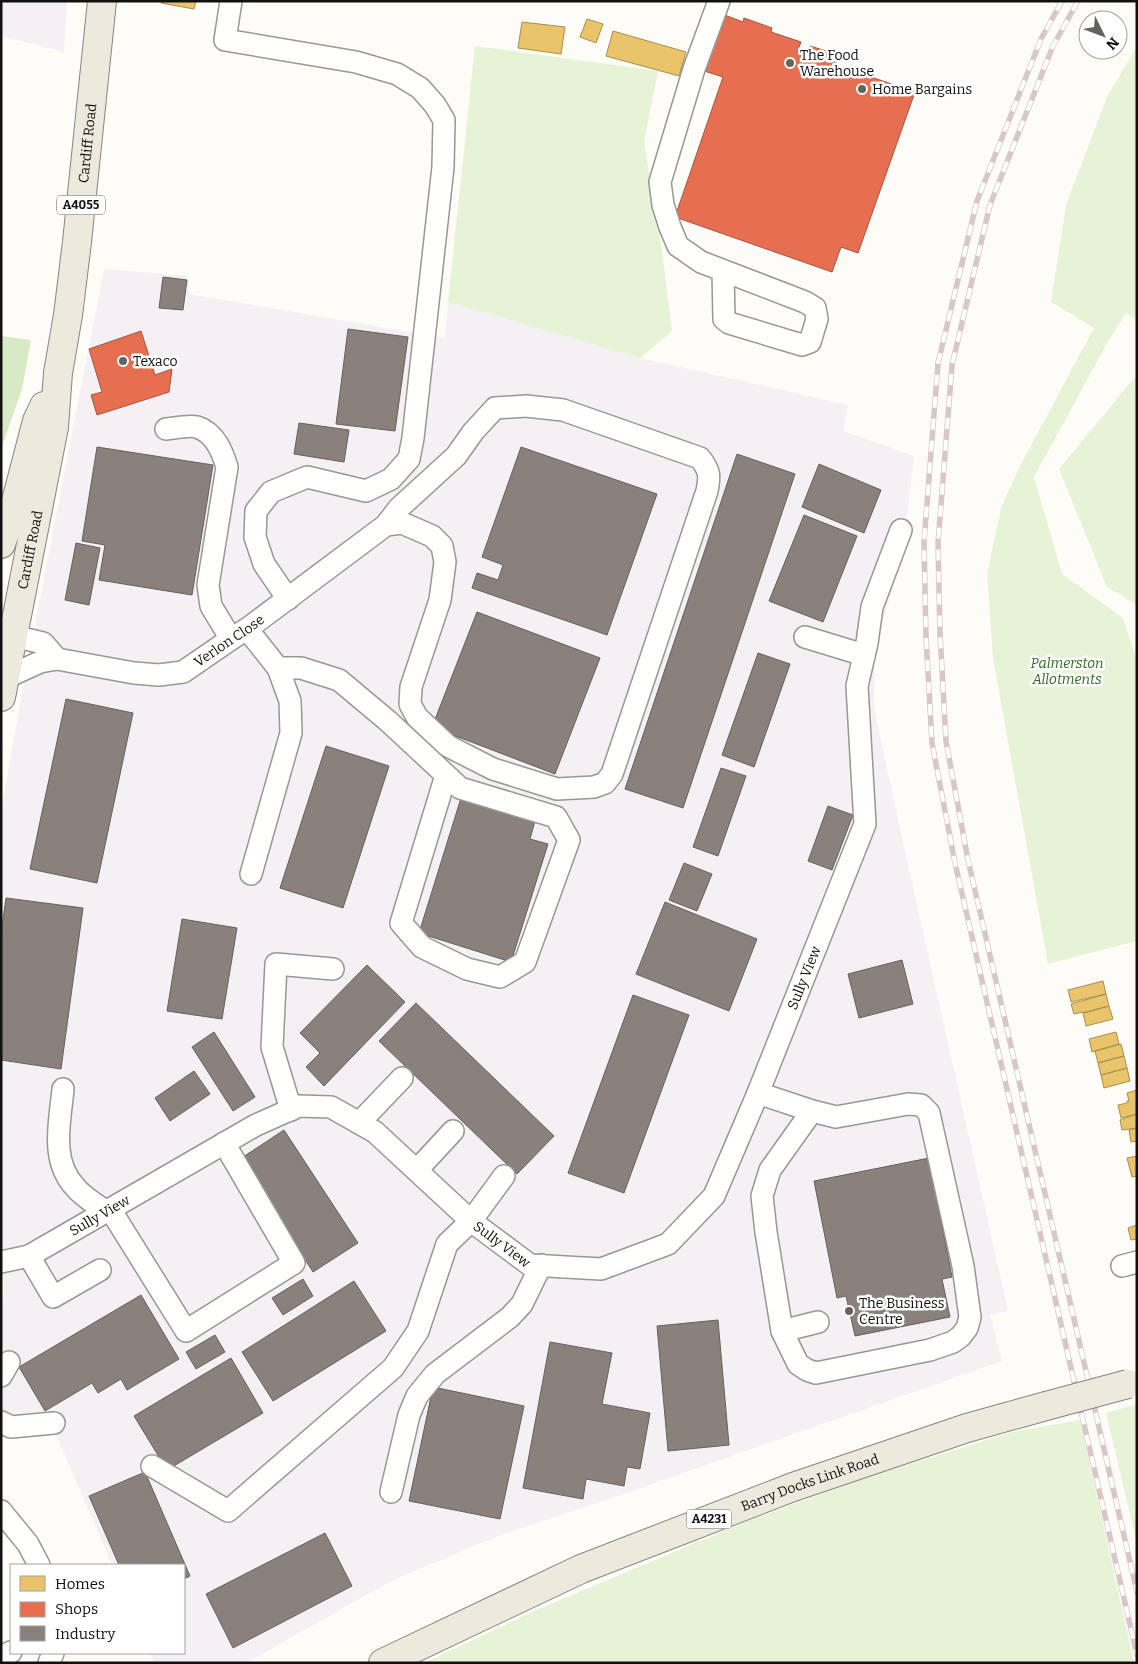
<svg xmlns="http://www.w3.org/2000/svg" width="1138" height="1664" font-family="Bitter,serif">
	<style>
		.industrial { fill: #f5f0f3 }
		.green { fill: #e7f3d7 }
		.forest { fill: #d8eac5 }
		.homes { fill: #e9c46a; stroke: #a88e4f }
		.shops { fill: #e76f51; stroke: #a7533e }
		.industry { fill: #8a817c; stroke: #665f5c }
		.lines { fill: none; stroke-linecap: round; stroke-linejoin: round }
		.minor-casing { stroke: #979795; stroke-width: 24 }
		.major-casing { stroke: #858482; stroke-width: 30 }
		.minor { stroke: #fffffe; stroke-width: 21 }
		.major { stroke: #ede9dc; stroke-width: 28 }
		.rail-casing { stroke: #d9c6c7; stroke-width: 5.5 }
		.rail { stroke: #fff; stroke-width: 4; stroke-dasharray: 11; stroke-linecap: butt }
		.major-bridge-casing { stroke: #858482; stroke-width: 30; stroke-linecap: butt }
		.major-bridge { stroke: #ede9dc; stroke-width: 28 }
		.poi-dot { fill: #646362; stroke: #fff; stroke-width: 2 }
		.labels { text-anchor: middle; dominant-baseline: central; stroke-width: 5; stroke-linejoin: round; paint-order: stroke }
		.shield { fill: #fff; stroke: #585858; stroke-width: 1 }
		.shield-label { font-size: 12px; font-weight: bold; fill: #111 }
		.poi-label { font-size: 14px; fill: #111; stroke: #fff; text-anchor: start }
		.street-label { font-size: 14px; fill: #111; stroke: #fff }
		.park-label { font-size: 14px; font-style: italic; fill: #2f6b1f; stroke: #fff }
	</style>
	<rect width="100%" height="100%" fill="#fdfcf7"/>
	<!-- industrial -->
	<path class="industrial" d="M1 1H67L64 52 1 36Z
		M104 269 188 276 189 294 445 338 448 302 640 358 848 405 843 431 914 456 903 553 875 648 874 707 900 829 1008 1311 990 1315 1002 1361 632 1491 503 1534 393 1580 246 1663H154L150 1653H184V1565H112L55 1432 1 1430V1303L4 1293 1 1234V812L23 686Z"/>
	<!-- green -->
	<path class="green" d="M475 46 658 71 644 141 662 251 672 331 640 358 448 302Z
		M1137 46V320L1126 313 1110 338 1034 477 1062 574 1123 618 1137 660V941L1048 964 993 658 987 575 1001 508 1020 466 1094 328 1051 302 1066 205 1107 97Z
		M1135 377H1137V605L1107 587 1059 469Z
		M1137 1404V1544L1106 1413Z
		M1080 1420 1134 1663H424L539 1609 745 1522 865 1478 1012 1432Z"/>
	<!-- forest -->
	<path class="forest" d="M1 336 31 340 22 389 1 449Z"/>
	<!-- homes -->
	<path class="homes" d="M162 1H196L194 9 161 3Z
		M587 19 603 24 596 43 580 37Z
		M522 22 565 27 561 54 518 48Z
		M613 31 686 52 679 76 606 56Z
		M1103 981 1106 994 1071 1002 1068 990Z
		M1106 994 1109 1006 1083 1013V1012L1074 1014 1071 1004Z
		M1109 1006 1113 1019 1086 1026 1083 1013Z
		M1116 1032 1119 1044 1092 1052 1089 1039Z
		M1121 1044 1124 1056 1098 1063 1095 1051Z
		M1124 1056 1127 1068 1101 1075 1098 1063Z
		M1127 1068 1130 1081 1104 1088 1101 1075Z
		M1137 1090V1114L1121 1118 1118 1105 1127 1103V1101H1129L1127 1093Z
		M1137 1114V1128L1122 1130 1120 1120Z
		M1137 1128V1141L1131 1142 1129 1130Z
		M1137 1156V1176L1132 1177 1127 1158Z
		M1137 1225V1239L1131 1240 1128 1228Z"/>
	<!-- shops -->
	<path class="shops" d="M722 14 743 22 744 18 772 28 771 32 801 42 797 52 808 55 810 46 839 55 836 65 915 92 858 253 841 247 832 272 675 217 723 77 701 70Z
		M141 331 155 375 172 369 169 392 97 415 91 395 102 392 89 349Z"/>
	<!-- industry -->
	<path class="industry" d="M163 277 187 280 183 310 159 308Z
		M348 329 408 337 395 431 336 424Z
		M299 423 349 430 344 462 294 454Z
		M97 447 213 465 192 595 99 580 105 545 82 541Z
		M521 447 657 494 607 635 472 588 477 573 498 580 503 565 482 557Z
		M737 454 795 474 683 808 625 789Z
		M819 464 881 490 864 533 802 507Z
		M804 515 857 536 823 622 769 601Z
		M76 543 100 548 89 605 65 600Z
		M477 612 600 658 555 774 432 727Z
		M758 653 790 664 754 767 722 755Z
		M66 699 133 713 97 883 30 869Z
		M326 746 389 766 343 908 280 888Z
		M721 768 746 776 718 856 693 847Z
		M461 798 535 821 530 839 548 844 511 962 419 933Z
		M828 806 853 815 832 870 808 861Z
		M684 863 712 874 697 911 669 900Z
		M6 898 83 908 61 1069 1 1060V934Z
		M665 902 757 939 729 1011 636 974Z
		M182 919 237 928 222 1019 167 1011Z
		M902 960 913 1004 859 1018 848 974Z
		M367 965 405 1002 324 1086 306 1067 320 1053 300 1033Z
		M633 995 689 1015 624 1193 568 1173Z
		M416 1003 554 1136 517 1174 379 1041Z
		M214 1032 255 1097 233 1111 192 1047Z
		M194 1071 210 1094 170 1121 155 1098Z
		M284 1130 358 1243 313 1272 240 1159Z
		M929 1158 952 1277 942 1279 950 1317 855 1336 846 1296 837 1298 814 1181Z
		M303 1279 313 1296 283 1315 272 1298Z
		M354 1281 386 1331 273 1401 242 1352Z
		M141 1295 179 1359 127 1390 121 1379 98 1393 92 1383 45 1411 19 1367Z
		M718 1320 729 1445 668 1451 657 1326Z
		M215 1335 225 1352 196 1369 186 1352Z
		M550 1342 612 1353 602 1404 650 1413 640 1469 627 1467 624 1486 586 1479 583 1499 523 1488Z
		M231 1358 263 1413 167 1470 134 1416Z
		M433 1387 524 1406 500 1519 409 1501Z
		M145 1472 190 1576 184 1579V1565H119L89 1496Z
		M325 1533 352 1586 233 1648 206 1594Z"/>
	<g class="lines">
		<!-- minor casing -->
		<g class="minor-casing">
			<g id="minor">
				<path d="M231 1 225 40 356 62 397 74 420 88 435 105 444 120 443 167 413 438 409 459 391 479 366 491 307 477 271 492 256 511 255 537 264 564 288 599"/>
				<path d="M719 1 694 69 660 182 663 205 670 227 678 246 701 262 805 302 815 308 817 319 810 342 802 345 729 323 724 319 723 271"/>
				<path d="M166 429C175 428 189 425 197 427 215 433 222 451 227 467L208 585 211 606 231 639"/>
				<path d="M247 629 278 668H301L339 680 388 721 460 788 556 817 569 840 525 962 500 977 467 969 422 947 401 923 446 775"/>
				<path d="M805 637 864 655"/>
				<path d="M1 638 13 636 43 643 57 659"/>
				<path id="s1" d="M5 678 40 662 57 659 134 673 159 675 183 672 231 639 247 629 386 525 399 508 456 456 473 432 495 408 526 406 563 410 700 458C710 471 710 476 707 491L612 774 605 783 594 787 557 789 493 769 448 746 417 717 410 704 411 687 440 600 445 562 442 546 432 536 402 523 386 525"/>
				<path d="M251 874 291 733 290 701 278 668"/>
				<path d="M63 1089C60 1122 50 1160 75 1187 83 1197 96 1204 106 1212"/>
				<path d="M758 1093 812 1111 836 1117 908 1104 921 1105 929 1113 963 1266 970 1317 967 1328 961 1336 953 1342 930 1350 816 1373 807 1370 798 1364 782 1331 766 1232 762 1196 770 1170 812 1111"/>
				<path d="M291 1110 272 1047 276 964 333 969"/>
				<path d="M359 1123 402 1078"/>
				<path d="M417 1170 453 1131"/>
				<path d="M110 1209 186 1331 294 1263 224 1143"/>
				<path d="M29 1256 53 1297 100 1270"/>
				<path id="s2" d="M1 1262 29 1256 256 1125 299 1106 331 1107 375 1132 471 1221 530 1265 601 1269 668 1244 714 1196 758 1093 865 824 857 686 867 643 872 607 901 530"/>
				<path d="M1122 1266 1137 1262"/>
				<path d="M782 1331 818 1322"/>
				<path d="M1 1376 9 1362"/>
				<path d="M1 1422 11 1427 54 1423"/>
				<path d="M152 1466 228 1511 393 1368 418 1331 447 1244 471 1221 504 1176"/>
				<path d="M391 1492 409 1415 417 1396 435 1374 510 1317 522 1304 541 1265"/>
				<path d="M1 1511 28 1544 39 1565"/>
				<path d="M1 1657 11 1652"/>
				<path d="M49 1663 53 1653"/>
			</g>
		</g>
		<!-- major casing -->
		<g class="major-casing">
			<g id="major">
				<path d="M1 544 16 501 37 421 44 406"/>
				<path id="s3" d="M1 697 54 427 58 373 68 315 77 242 102 1"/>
				<path id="s4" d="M383 1663 581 1569 793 1487 967 1428 1046 1406"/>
			</g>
		</g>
		<!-- minor -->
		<use href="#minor" class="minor"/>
		<!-- major -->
		<use href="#major" class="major"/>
		<!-- rail casing -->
		<g class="rail-casing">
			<path id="rail" d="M1062 1 1041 39 977 201 938 363 924 542 926 637 932 743 955 863 1137 1655
				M1078 1 1053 46 990 205 952 365 938 543 940 633 946 741 968 860 1137 1592"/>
		</g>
		<!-- rail -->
		<use href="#rail" class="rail"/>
		<!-- major-bridge casing -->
		<g class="major-bridge-casing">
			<path id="major-bridge" d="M1046 1406 1128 1384"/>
		</g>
		<!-- major-bridge -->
		<use href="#major-bridge" class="major-bridge"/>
	</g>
	<!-- markers -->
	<g class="poi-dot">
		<circle cx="790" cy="63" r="5"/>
		<circle cx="862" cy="89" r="5"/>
		<circle cx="123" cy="361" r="5"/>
		<circle cx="849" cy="1311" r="5"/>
	</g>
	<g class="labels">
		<!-- shield labels -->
		<g class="shield">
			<rect x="57" y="195.5" width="48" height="19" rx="4"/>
			<rect x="686.5" y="1509.5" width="45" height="19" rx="4"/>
		</g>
		<g class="shield-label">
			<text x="81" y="205">A4055</text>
			<text x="709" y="1519">A4231</text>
		</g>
		<!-- poi labels -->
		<g class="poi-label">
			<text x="800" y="55">The Food<tspan x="800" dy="16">Warehouse</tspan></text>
			<text x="872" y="89">Home Bargains</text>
			<text x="133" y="361">Texaco</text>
			<text x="859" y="1303">The Business<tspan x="859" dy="16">Centre</tspan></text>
		</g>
		<!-- street labels -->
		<g class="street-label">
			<text stroke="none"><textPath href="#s3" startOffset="561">Cardiff Road</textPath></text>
			<text stroke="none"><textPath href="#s3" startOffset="150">Cardiff Road</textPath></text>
			<text stroke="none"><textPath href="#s1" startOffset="239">Verlon Close</textPath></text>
			<text stroke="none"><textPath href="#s2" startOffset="1070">Sully View</textPath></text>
			<text stroke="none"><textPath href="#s2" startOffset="110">Sully View</textPath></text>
			<text stroke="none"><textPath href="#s2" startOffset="590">Sully View</textPath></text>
			<text stroke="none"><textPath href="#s4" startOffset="464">Barry Docks Link Road</textPath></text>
		</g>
		<!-- park labels -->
		<g class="park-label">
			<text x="1067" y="663">Palmerston<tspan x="1067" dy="16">Allotments</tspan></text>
		</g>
	</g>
	<!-- border -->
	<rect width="1138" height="1664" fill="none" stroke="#111111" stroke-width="5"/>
	<!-- legend -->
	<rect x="10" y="1564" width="175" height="90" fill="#ffffff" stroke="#a0a0a0"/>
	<rect x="20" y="1576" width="25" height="15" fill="#e9c46a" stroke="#a0a0a0"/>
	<text x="55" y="1589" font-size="15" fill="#111111">Homes</text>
	<rect x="20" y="1602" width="25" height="15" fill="#e76f51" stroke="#a0a0a0"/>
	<text x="55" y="1614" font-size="15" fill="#111111">Shops</text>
	<rect x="20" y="1626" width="25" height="15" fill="#8a817c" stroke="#a0a0a0"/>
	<text x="55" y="1639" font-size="15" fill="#111111">Industry</text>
	<!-- north arrow -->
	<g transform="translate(1103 35) rotate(132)"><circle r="24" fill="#ffffff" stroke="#a0a0a0"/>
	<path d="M0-4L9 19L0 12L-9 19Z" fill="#646362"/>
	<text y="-8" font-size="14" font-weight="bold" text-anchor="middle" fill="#111111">N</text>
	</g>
</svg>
